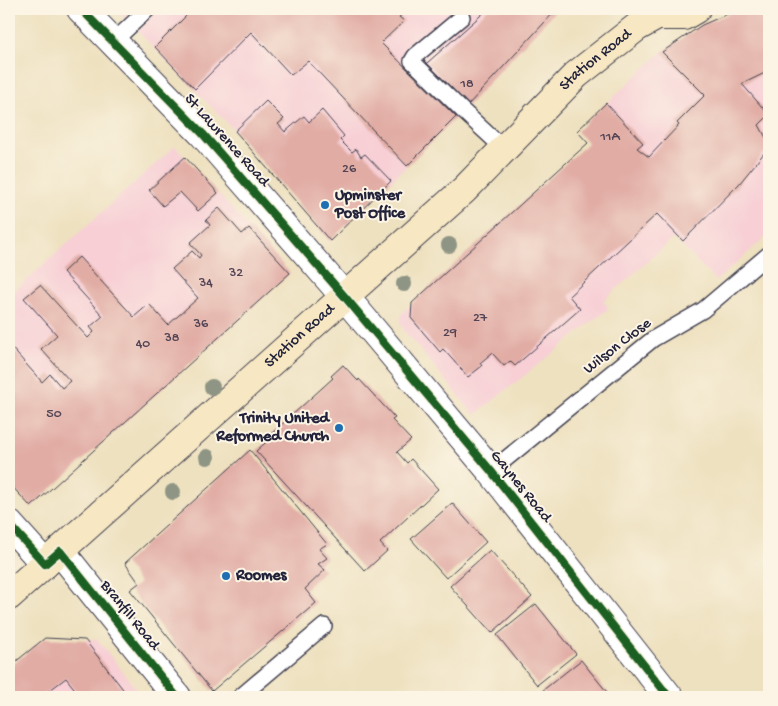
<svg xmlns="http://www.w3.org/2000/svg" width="778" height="706" font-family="'Gochi Hand',sans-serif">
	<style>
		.built { fill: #f7cfd5 }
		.building { fill: #e1aca4 }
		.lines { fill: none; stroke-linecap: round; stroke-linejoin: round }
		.lane-casing { stroke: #413f4f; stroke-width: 18 }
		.street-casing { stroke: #413f4f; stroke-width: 30 }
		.secondary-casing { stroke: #413f4f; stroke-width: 30 }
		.lane { stroke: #fff; stroke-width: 15 }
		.street { stroke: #fff; stroke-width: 28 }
		.secondary { stroke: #f7e8c3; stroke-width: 28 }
		.cycleway-casing { stroke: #fcf5e5; stroke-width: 11 }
		.cycleway { stroke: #1b5e20; stroke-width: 8 }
		.tree { fill: #8f9584 }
		.poi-dot { fill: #1f6fb2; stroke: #fcf5e5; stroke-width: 2 }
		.labels { text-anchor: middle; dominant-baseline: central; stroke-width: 4; stroke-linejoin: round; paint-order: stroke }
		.number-label { font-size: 14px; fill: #524455 }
		.street-label { font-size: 16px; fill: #22223b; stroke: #fcf5e5 }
		.poi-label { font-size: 16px; font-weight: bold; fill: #22223b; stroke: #fcf5e5; text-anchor: start }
	</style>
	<rect width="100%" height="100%" fill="#fcf5e5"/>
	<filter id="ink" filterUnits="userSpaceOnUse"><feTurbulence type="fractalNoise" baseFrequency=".02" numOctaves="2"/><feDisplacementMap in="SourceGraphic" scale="10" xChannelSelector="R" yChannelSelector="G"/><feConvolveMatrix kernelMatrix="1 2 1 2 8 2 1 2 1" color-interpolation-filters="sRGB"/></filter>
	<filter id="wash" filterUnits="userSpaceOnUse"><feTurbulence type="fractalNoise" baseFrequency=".0096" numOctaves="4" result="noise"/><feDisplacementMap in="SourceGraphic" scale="20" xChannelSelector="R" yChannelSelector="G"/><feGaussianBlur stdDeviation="1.12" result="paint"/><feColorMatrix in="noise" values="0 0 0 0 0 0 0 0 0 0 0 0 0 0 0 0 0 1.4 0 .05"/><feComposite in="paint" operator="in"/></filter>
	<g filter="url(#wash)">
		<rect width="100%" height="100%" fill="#eee1c0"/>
		<!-- built -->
		<path class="built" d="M116 9H557L463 111 330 241 235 131Z
			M739 9H769V234L716 281 674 238 603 301 609 308 475 415 405 332 400 322 401 314 588 143 577 131 662 52 702 25Z
			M175 146 290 273 31 507 9 483V296Z
			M45 638 85 640 97 639 143 697H9V667Z"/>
		<g id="blocks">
			<!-- building -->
			<path class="building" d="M183 9H409L399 17 404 21 381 43 456 117 407 166 308 61 291 75 251 32 195 89 155 47 188 14Z
				M488 9H557L468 105 427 63Z
				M739 9H769V71L742 84 769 115 759 125 769 143V147L739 184 683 241 657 214 569 296 580 309 515 366 510 361 504 366 492 353 480 363 482 366 468 377 443 349 440 352 411 318 412 303 588 143 577 131 606 103 643 143 637 148 649 157 679 125 677 123 705 95 662 52 702 25Z
				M266 101 284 119 278 124 285 132 304 116 309 122 322 110 344 136 340 140 352 152 356 149 361 157 365 154 391 181 330 241 235 131Z
				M185 157 218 193 198 211 180 192 163 206 149 190Z
				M219 208 242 234 249 228 290 273 31 507 9 483V345L42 382 50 374 62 388 70 381 41 349 57 335 24 298 40 285 88 338 94 332 90 327 103 316 63 272 79 257 134 317 149 304 168 325 198 298 172 269 192 251 199 258 201 255 190 243 210 225 206 220Z
				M343 365 358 381 359 379 395 418 392 420 411 440 397 452 407 463 411 459 438 489 380 543 387 551 365 571 256 451 272 437 270 435 333 378 331 376Z
				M250 450 327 544 319 549 327 558 318 564 325 570 305 589 316 603 212 691 130 590 139 583 125 563Z
				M452 503 486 542 446 578 411 539Z
				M490 550 532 597 492 633 450 586Z
				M536 604 576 654 537 685 497 635Z
				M45 638 85 640 129 697H81L66 678 42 696 44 697H9V667Z
				M581 660 611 697H547L542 691Z"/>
		</g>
	</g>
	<g filter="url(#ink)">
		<use href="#blocks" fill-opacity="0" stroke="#413f4f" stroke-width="1"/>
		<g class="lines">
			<!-- lane casing -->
			<g class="lane-casing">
				<path id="lane" d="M462 17 415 56 412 61 463 111 504 149
					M113 42 148 9
					M491 471 653 339 703 310 769 254
					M240 697 324 626"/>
			</g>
			<!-- street casing -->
			<g class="street-casing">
				<path id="street" d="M81 9 203 134 345 297 491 471 669 697
					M9 524 45 564
					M60 551 177 697"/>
			</g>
			<!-- secondary casing -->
			<g class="secondary-casing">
				<g id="secondary">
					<path id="s1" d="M9 596 464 190 576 75 637 27 657 16H684L696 9"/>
				</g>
			</g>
			<!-- lane -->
			<use href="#lane" class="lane"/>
			<!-- street -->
			<use href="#street" class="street"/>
			<!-- secondary -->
			<use href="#secondary" class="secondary"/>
			<!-- cycleway casing -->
			<g class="cycleway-casing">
				<path id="cycleway" d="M81 9 203 134 345 297 491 471 669 697
					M9 524 45 564 60 551 177 697"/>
			</g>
			<!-- cycleway -->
			<use href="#cycleway" class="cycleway"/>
		</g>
		<!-- trees -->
		<g class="tree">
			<circle cx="449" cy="245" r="8"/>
			<circle cx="404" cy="284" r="8"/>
			<circle cx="212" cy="387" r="8"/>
			<circle cx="207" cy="457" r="8"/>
			<circle cx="173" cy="492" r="8"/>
		</g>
	</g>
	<!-- markers -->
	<g class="poi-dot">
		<circle cx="325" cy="205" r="5"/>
		<circle cx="339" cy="428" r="5"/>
		<circle cx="226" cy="576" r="5"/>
	</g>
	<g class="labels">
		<!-- number labels -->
		<g class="number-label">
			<text x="467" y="84">18</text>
			<text x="610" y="137">11A</text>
			<text x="349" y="169">26</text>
			<text x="236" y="273">32</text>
			<text x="206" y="283">34</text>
			<text x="480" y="318">27</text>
			<text x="201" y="324">36</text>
			<text x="450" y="333">29</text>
			<text x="172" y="338">38</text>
			<text x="143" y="344">40</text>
			<text x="54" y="414">50</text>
		</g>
		<!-- street labels -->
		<g class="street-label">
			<text stroke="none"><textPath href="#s1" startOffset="795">Station Road</textPath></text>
			<text transform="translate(226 141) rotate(48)">St Lawrence Road</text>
			<text stroke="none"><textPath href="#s1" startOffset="390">Station Road</textPath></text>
			<text transform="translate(618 347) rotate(-38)">Wilson Close</text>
			<text transform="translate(520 487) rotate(51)">Gaynes Road</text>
			<text transform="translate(129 616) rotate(51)">Branfill Road</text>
		</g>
		<!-- poi labels -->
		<g class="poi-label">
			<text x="335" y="196">Upminster<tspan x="335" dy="18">Post Office</tspan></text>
			<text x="329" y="419" text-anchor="end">Trinity United<tspan x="329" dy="18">Reformed Church</tspan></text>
			<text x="236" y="576">Roomes</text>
		</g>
	</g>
	<!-- margin -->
	<rect width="778" height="706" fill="none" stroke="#fcf5e5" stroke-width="30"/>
</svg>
